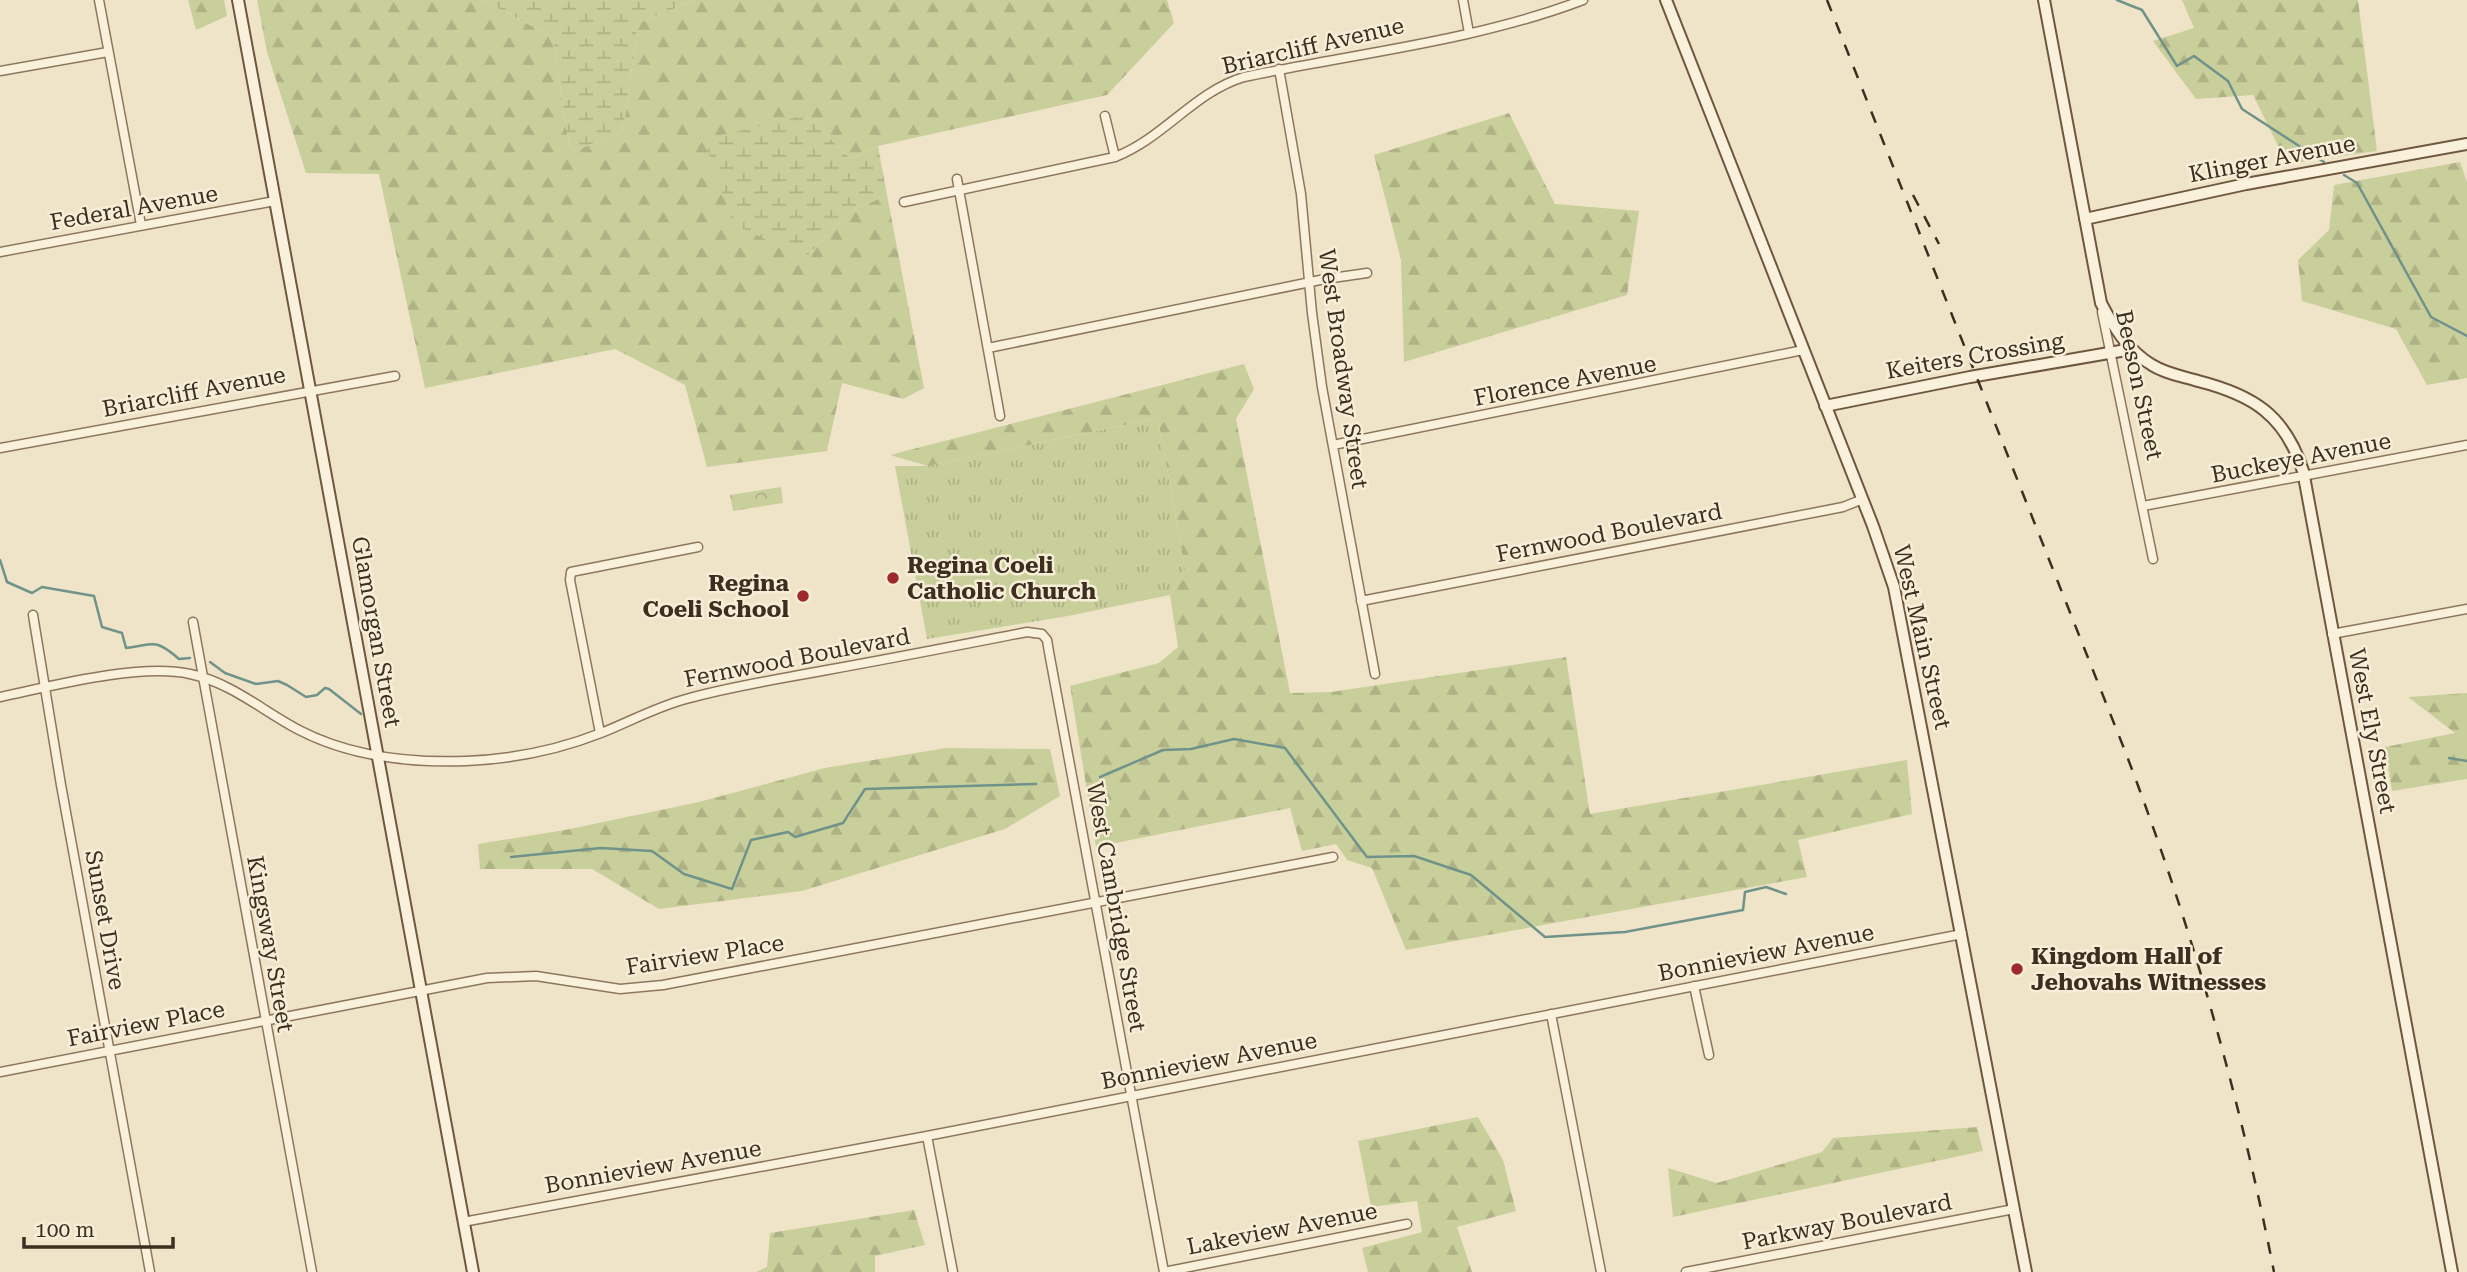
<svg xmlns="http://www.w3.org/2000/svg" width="2467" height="1272" font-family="'Roboto Serif',serif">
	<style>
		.grass { fill: url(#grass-tufts) }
		.forest { fill: url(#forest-firs) }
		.wetland { fill: url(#wetland-marsh) }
		.park { fill: url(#park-crowns) }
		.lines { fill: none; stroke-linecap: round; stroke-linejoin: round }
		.stream { stroke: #6f938a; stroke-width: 2.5 }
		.street-casing { stroke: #8d765c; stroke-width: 11 }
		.secondary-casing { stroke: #6f573f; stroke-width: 14 }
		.street { stroke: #faf1dc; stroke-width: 8 }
		.secondary { stroke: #faf1dc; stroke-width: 10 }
		.rail { stroke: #3d2e20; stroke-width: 2.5; stroke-dasharray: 12 12; stroke-linecap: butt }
		.poi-dot { fill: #9e2a2b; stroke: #f7eed8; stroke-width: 2.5 }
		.labels { text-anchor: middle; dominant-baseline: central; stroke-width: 5; stroke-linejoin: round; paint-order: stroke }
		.street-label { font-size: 23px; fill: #3d2e20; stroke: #f7eed8 }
		.poi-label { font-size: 23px; font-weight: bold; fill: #3d2e20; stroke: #f7eed8; text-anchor: start }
	</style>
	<defs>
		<pattern id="grass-tufts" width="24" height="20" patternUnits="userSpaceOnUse" patternTransform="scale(1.75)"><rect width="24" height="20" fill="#c9cf9b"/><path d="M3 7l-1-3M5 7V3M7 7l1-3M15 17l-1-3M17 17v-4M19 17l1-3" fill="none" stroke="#aeb285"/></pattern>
		<pattern id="forest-firs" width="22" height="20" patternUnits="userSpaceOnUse" patternTransform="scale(1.75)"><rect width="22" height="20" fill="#c9cf9b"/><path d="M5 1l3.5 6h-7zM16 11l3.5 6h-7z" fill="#aeb285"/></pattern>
		<pattern id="wetland-marsh" width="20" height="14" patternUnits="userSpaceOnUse" patternTransform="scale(1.75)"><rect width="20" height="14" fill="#c9cf9b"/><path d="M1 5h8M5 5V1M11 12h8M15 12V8" fill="none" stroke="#aeb285"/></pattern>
		<pattern id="park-crowns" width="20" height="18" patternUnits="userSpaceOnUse" patternTransform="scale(1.75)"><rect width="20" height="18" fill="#c9cf9b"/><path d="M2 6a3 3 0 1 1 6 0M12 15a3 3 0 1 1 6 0" fill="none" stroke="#aeb285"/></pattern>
	</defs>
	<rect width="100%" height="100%" fill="#f0e4c8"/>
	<!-- grass -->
	<path class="grass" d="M1158 418 1185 569 1170 595 1068 616 927 639 895 466H928Z"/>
	<!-- forest -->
	<path class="forest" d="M188 0H224L227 16 196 30Z
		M257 0H482L553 37 570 153 623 131 638 23 695 0H1167L1174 23 1107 95 878 146 851 159 806 115 805 258 851 211 887 195 924 388 903 399 842 383 827 451 707 467 685 385 615 349 425 388 379 174 306 173 267 52Z
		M2182 0H2358L2377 151 2287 164 2253 95 2196 99 2153 41 2194 28Z
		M1509 113 1555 204 1639 211 1627 295 1404 362 1401 260 1374 155Z
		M2460 162 2467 182V378L2427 385 2396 329 2302 301 2298 260 2329 230 2334 185Z
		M1244 364 1254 389 1236 419 1290 693 1331 692 1566 657 1590 814 1907 760 1912 814 1798 840 1807 877 1406 950 1372 868 1347 860 1336 844 1302 851 1290 808 1096 847 1070 686 1159 663 1178 647 1170 595 1185 569 1158 418 928 466 890 455Z
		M2467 693V779L2392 791 2385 747 2455 733 2408 697Z
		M946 748 1050 749 1060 796 1005 829 802 891 659 909 592 869H480L478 844 565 830 699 802 825 768Z
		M1478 1117 1503 1160 1516 1211 1457 1227 1472 1272H1368L1362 1248 1422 1232 1417 1201 1371 1207 1358 1141Z
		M1977 1127 1983 1151 1673 1217 1668 1168 1717 1183 1822 1152 1833 1138Z
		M914 1210 925 1245 875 1256V1272H756L767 1267 770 1233Z"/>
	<!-- wetland -->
	<path class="wetland" d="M482 0H695L638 23 623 131 570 153 553 37Z
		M806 115 851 159 878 146 887 195 851 211 805 258 733 224 704 139Z"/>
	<!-- park -->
	<path class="park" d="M781 487 783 503 733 511 730 495Z"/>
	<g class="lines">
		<!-- stream -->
		<path class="stream" d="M2117 0 2142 10 2177 66 2194 56 2228 81 2242 109 2324 162
			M2344 175 2357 183 2431 317 2467 336
			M0 560 7 582 32 593 42 587 94 596 102 627 122 633 126 648C154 645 154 637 179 659L190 658
			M210 662 225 673 256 684 278 681 287 685 306 697 317 695 325 688 329 689 361 714
			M2449 758 2467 761
			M1100 777 1163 750 1191 749 1234 739 1285 748 1367 857 1414 856 1471 875 1545 937 1625 932 1743 910 1745 892 1766 887 1786 894
			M511 857 601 848 652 851 684 874 732 889 751 840 788 832 795 837 843 823 865 789 1036 784"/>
		<!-- street casing -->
		<g class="street-casing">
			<path id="street" d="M99 0 141 225
				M1463 0 1469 33
				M1279 69 1301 194 1312 313 1322 387 1375 674
				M0 71 108 52
				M1105 116 1115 157
				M957 179 1000 416
				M904 202 1115 157C1164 138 1194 92 1244 77 1357 53 1475 41 1583 0
				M0 252 275 201
				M2102 312 2153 559
				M988 348 1325 279 1367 273
				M1333 445 1803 350
				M0 448 395 376
				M2143 506 2467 445
				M1361 601 1843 507 1863 499
				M33 615 61 785 150 1272
				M193 622 312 1272
				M2332 634 2467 609
				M0 697C52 686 139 663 190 674 230 682 263 711 299 730 349 756 410 763 466 761 512 759 558 750 601 733 629 722 656 707 686 699 732 686 780 679 827 670 894 658 960 645 1027 632L1042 634 1047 640 1049 652 1164 1272
				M600 733 570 580 571 572 698 547
				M1694 986 1709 1055
				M1551 1014 1601 1272
				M0 1072 487 978 536 976 620 989 663 985 1333 857
				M927 1136 953 1272
				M463 1222 927 1136 1962 934
				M1164 1272 1407 1224
				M1686 1272 2014 1209"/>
		</g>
		<!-- secondary casing -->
		<g class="secondary-casing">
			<path id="secondary" d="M238 0 473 1272
				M1666 0 1873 526 1894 587 2026 1272
				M2044 0 2101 303C2113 326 2128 351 2152 365 2166 374 2182 376 2198 381 2253 395 2285 415 2303 471L2452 1272
				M2085 219 2246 184 2467 144
				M1825 406 1970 377 2132 349"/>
		</g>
		<!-- street -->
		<use href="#street" class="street"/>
		<!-- secondary -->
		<use href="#secondary" class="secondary"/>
		<!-- rail -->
		<path class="rail" d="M1827 0 2125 751C2190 921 2239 1093 2274 1272
			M1913 195 1939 244"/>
	</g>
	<!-- markers -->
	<g class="poi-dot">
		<circle cx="893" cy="578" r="7"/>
		<circle cx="803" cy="596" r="7"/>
		<circle cx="2017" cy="969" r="7"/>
	</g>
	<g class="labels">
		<!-- street labels -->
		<g class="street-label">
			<text transform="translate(1313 46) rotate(-13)">Briarcliff Avenue</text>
			<text transform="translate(2272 159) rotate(-11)">Klinger Avenue</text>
			<text transform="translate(134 208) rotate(-10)">Federal Avenue</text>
			<text transform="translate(1975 356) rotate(-10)">Keiters Crossing</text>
			<text transform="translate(1343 369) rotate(82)">West Broadway Street</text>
			<text transform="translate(1565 381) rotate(-11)">Florence Avenue</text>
			<text transform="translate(2139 385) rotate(78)">Beeson Street</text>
			<text transform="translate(194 392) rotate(-11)">Briarcliff Avenue</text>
			<text transform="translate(2301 458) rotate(-11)">Buckeye Avenue</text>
			<text transform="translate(1609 533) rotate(-11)">Fernwood Boulevard</text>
			<text transform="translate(376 632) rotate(80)">Glamorgan Street</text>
			<text transform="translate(1922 637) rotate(77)">West Main Street</text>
			<text transform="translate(797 658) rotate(-11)">Fernwood Boulevard</text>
			<text transform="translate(2372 731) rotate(79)">West Ely Street</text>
			<text transform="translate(1116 907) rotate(80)">West Cambridge Street</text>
			<text transform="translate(105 920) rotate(80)">Sunset Drive</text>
			<text transform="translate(270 944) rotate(80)">Kingsway Street</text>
			<text transform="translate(1766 953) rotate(-11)">Bonnieview Avenue</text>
			<text transform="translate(705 955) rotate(-9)">Fairview Place</text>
			<text transform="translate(146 1024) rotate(-11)">Fairview Place</text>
			<text transform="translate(1209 1061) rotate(-11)">Bonnieview Avenue</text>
			<text transform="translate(653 1167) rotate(-10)">Bonnieview Avenue</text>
			<text transform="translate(1847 1222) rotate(-11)">Parkway Boulevard</text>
			<text transform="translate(1282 1229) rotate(-11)">Lakeview Avenue</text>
		</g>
		<!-- poi labels -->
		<g class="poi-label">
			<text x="907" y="565">Regina Coeli<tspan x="907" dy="26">Catholic Church</tspan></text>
			<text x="789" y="583" text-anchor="end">Regina<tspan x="789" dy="26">Coeli School</tspan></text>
			<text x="2031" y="956">Kingdom Hall of<tspan x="2031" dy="26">Jehovahs Witnesses</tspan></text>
		</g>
	</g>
	<!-- scale -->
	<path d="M24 1237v10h149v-10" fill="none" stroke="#3d2e20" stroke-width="3.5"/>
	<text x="35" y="1237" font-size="21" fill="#3d2e20" stroke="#f7eed8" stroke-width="5" paint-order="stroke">100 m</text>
</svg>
